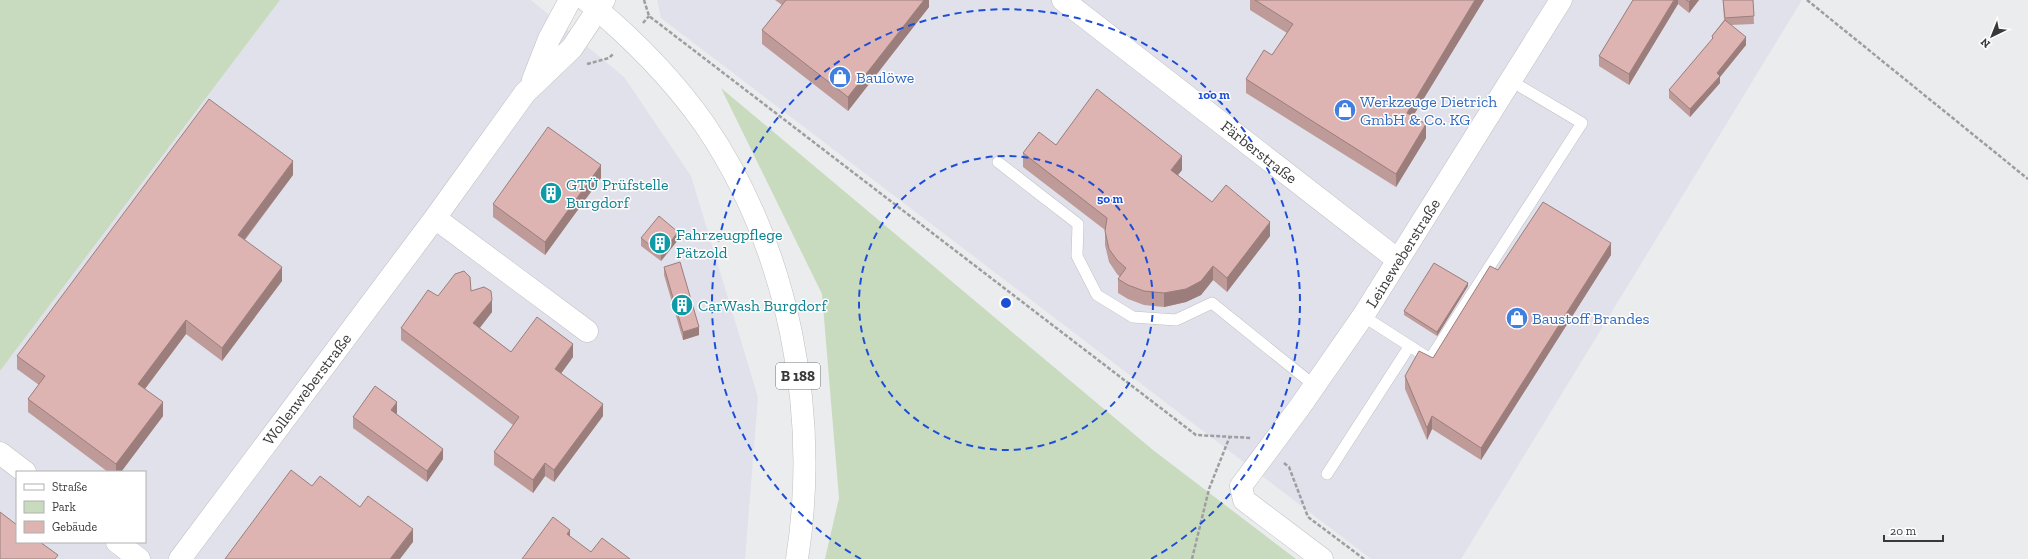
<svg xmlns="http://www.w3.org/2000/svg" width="2028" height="559" font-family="'Zilla Slab',serif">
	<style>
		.built { fill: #e0e1eb; fill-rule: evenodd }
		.green { fill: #c9dbbe }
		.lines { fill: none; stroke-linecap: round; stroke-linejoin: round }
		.service-casing { stroke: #c0c0c2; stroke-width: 12 }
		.minor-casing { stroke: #c0c0c2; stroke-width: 23 }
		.primary-casing { stroke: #c0c0c2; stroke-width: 23 }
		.path { stroke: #9e9ea0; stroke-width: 2.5; stroke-dasharray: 4 2; stroke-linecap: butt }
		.service { stroke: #fff; stroke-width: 11 }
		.minor { stroke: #fff; stroke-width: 22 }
		.primary { stroke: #fff; stroke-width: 22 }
		.wall { fill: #be9b98 }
		.shaded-wall { fill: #9b7e7c }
		.building { fill: #ddb4b1; stroke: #9b7e7c }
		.ring { fill: none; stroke: #1d4ed8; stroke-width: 2; stroke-dasharray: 7 5 }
		.labels { text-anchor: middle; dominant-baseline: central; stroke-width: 3; stroke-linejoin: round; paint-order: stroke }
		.shield { fill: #fff; stroke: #747475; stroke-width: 1 }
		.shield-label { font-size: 15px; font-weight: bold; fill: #39393a }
		.shop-label { font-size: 16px; fill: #366cbe; stroke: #fff; text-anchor: start }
		.street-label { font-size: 16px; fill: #39393a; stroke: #fff }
		.culture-label { font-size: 16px; fill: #0d838f; stroke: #fff; text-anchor: start }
		.centre { fill: #1d4ed8; stroke: #fff; stroke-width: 2 }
		.ring-label { font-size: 12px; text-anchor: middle; font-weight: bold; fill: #1d4ed8; stroke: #fff; stroke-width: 3; stroke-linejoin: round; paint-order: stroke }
	</style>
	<rect width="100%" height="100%" fill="#ebecee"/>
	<!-- built -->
	<path class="built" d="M280 0H531L624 77 691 176 758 397 745 559H0V371ZM17 472H145V542H17Z
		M657 0H1802L1461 559H1371L661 18Z"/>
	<!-- green -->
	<path class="green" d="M0 0H280L0 371Z
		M721 88 1153 450 1296 559H825L839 498 822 294Z"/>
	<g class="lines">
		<!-- service casing -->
		<g class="service-casing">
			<path id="service" d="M998 162 1078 224 1077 256 1097 295 1133 317 1176 320 1212 303 1315 386
				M1363 316 1430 359 1582 123 1511 81
				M1327 474 1409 347"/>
		</g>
		<!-- minor casing -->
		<g class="minor-casing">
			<path id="minor" d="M1063 0 1398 260
				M533 80 549 39 570 0
				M435 218 587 331
				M0 453 25 472
				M117 542 139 559
				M180 559 435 218 525 93 572 48 604 0
				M1322 559 1244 500 1241 486 1299 408 1363 316 1561 0"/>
		</g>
		<!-- primary casing -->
		<g class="primary-casing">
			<path id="primary" d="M586 0C630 36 672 78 705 125 789 249 820 412 797 559"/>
		</g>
		<!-- path -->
		<path class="path" d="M644 0 649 16 1196 435 1252 438
			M1807 0 2028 179
			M643 23 649 16
			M587 64 609 58 614 53
			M1284 463 1289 467 1308 517 1364 559
			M1192 559 1209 489 1230 436"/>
		<!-- service -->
		<use href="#service" class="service"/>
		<!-- minor -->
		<use href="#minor" class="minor"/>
		<!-- primary -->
		<use href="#primary" class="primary"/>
	</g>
	<!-- wall -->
	<path class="wall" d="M775 0H929V7L848 111 762 44V30L782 5Z
		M1250 0H1484L1413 116 1426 138 1396 187 1246 93V79L1272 55 1287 33 1250 10Z
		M1633 0H1699L1689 13 1678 4 1629 85 1599 66V56Z
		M1723 0H1753L1754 24 1731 25 1746 45 1720 77V83L1690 117 1669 98V90L1712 40V36L1724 20Z
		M1056 145 1182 170 1178 175 1212 202 1270 236 1227 292 1213 280 1201 295 1186 302 1164 307 1144 305 1128 299 1118 293V279L1120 277 1117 274 1109 262 1105 245V230L1023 167V153Z
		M293 175 245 240 282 281 222 361 186 334 145 389 163 416 121 472H108L28 412V399L39 385 17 369V356Z
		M601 178 545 255 493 217V204Z
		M641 238 678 240 661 261 641 246Z
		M1611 255 1481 460 1432 429 1427 440 1405 389V376L1433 358 1498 270Z
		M664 267 699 335 683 340 664 275Z
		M1468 286 1437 336 1404 315V311Z
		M471 291 492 312 480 328 511 352 573 357 561 373 603 416 554 482 545 476 533 493 494 465V452L513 425 401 340V328L438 296Z
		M397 413 396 414 443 459 427 482 353 428V417Z"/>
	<!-- shaded-wall -->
	<path class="shaded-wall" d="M924 0H929V7L848 111V97Z
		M1475 0H1484L1407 126V113Z
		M1674 0H1678V4L1629 85V74Z
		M1691 0H1699L1689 13V2Z
		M1746 37V45L1720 77V83L1690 117V109L1717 73Z
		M1426 124V138L1396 187V174Z
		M1182 156V170L1171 183V170Z
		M293 161V175L238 248V235Z
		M601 165V178L545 255V242Z
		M1270 222V236L1227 292V278Z
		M678 232V240L661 261V254Z
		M1611 243V255L1481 460V448Z
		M1213 266V280L1201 295 1186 302 1164 307V293Z
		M282 267V281L222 361V348Z
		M1468 283V286L1437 336V332Z
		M492 300V312L473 336V323Z
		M186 320V334L138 398V384Z
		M699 327V335L683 340V332Z
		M573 344V357L555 382V369Z
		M163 402V416L121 472H116V464Z
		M397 402V413L391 421V410Z
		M603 404V416L554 482V470Z
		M1432 416V429L1427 440V428Z
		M443 449V459L427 482V471Z
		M545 463V476L533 493V480Z
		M413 529V542L400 559H390Z
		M570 530V542L567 534Z"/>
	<!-- building -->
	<path class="building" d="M786 0H924L848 97 762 30Z
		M1255 0H1475L1407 113 1426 124 1396 174 1246 79 1264 50 1272 55 1293 24Z
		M1633 0H1674L1629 74 1599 56Z
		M1686 0H1691L1689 2Z
		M1723 0H1753L1754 16 1725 18Z
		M1725 20 1746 37 1717 73 1720 76 1690 109 1669 90 1713 38 1712 36Z
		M1097 89 1182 156 1171 170 1212 202 1226 185 1270 222 1227 278 1213 266 1201 281 1186 289 1164 293 1144 291 1128 285 1118 279 1126 268 1117 260 1109 249 1105 231 1107 218 1023 153 1039 132 1056 145Z
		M209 99 293 161 238 235 282 267 222 348 186 320 138 384 163 402 116 464 28 399 45 376 17 356Z
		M548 127 601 165 545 242 493 204Z
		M1543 202 1611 243 1481 448 1432 416 1427 428 1405 376 1419 351 1433 358 1490 266 1498 270Z
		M659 216 678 232 661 254 641 238Z
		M680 262 699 327 683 332 664 267Z
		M1434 263 1468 283 1437 332 1404 311Z
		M464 271 470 277 471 291 484 287 491 291 492 300 473 323 511 352 537 317 573 344 555 369 603 404 554 470 545 463 533 480 494 452 519 417 401 328 428 290 438 296 455 274Z
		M375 386 397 402 391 410 443 449 427 471 353 417Z
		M291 470 312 486 320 476 360 507 368 496 413 529 390 559H225Z
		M0 512 17 525V542H40L58 555 55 559H0Z
		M553 517 570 530 567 534 591 552 602 538 630 559H522Z"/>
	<!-- distance rings -->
	<g class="ring">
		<circle cx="1006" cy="303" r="147"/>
		<path d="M861 559A294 294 0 1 1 1151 559"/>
	</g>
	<!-- icons -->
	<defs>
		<g id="shop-disc" transform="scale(1.15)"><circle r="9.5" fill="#3f7fe0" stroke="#fff"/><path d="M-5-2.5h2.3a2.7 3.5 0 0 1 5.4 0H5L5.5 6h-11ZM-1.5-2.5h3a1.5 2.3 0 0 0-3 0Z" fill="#fff"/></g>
		<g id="building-disc" transform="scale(1.15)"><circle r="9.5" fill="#0f9aa8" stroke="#fff"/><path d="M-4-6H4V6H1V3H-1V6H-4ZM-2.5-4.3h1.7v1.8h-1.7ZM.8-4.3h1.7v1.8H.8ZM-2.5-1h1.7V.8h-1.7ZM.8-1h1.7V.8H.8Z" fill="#fff"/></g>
	</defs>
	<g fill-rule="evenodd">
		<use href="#shop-disc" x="840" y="77"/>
		<use href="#shop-disc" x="1345" y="110"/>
		<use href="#building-disc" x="551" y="193"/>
		<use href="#building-disc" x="660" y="243"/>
		<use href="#building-disc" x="682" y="305"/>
		<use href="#shop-disc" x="1517" y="318"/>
	</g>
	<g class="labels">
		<!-- shield labels -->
		<rect class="shield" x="776" y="363" width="44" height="26" rx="3"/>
		<g class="shield-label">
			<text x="798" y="376">B 188</text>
		</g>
		<!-- shop labels -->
		<g class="shop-label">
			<text x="856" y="77">Baulöwe</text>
			<text x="1360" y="101">Werkzeuge Dietrich<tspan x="1360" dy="18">GmbH &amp; Co. KG</tspan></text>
			<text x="1532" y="318">Baustoff Brandes</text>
		</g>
		<!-- street labels -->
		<g class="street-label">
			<text transform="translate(1259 152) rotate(38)">Färberstraße</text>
			<text transform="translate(1403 253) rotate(-58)">Leineweberstraße</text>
			<text transform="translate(307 389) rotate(-53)">Wollenweberstraße</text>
		</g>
		<!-- culture labels -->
		<g class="culture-label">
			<text x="566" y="184">GTÜ Prüfstelle<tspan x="566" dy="18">Burgdorf</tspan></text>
			<text x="676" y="234">Fahrzeugpflege<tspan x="676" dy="18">Pätzold</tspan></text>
			<text x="698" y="305">CarWash Burgdorf</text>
		</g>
	</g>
	<circle cx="1006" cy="303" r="6" class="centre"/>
	<g class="ring-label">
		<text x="1214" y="99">100 m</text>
		<text x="1110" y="203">50 m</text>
	</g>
	<!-- legend -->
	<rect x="16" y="471" width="130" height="72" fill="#ffffff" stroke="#b0b0b0"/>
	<rect x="24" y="484" width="20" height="6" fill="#ffffff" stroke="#b0b0b0"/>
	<text x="52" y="491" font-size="12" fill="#39393a">Straße</text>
	<rect x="24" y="501" width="20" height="12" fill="#c9dbbe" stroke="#b0b0b0"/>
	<text x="52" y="511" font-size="12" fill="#39393a">Park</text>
	<rect x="24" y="521" width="20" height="12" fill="#ddb4b1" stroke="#b0b0b0"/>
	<text x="52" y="531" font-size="12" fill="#39393a">Gebäude</text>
	<!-- north arrow -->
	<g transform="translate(1992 36) rotate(223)" stroke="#ffffff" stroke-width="3" paint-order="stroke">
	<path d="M0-3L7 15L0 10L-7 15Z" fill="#39393a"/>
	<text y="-6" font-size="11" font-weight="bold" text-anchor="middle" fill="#39393a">N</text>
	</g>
	<!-- scale -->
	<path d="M1884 535v6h59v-6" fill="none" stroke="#39393a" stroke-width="2"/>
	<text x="1890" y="535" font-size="12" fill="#39393a" stroke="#ffffff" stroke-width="3" paint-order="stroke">20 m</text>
</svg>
